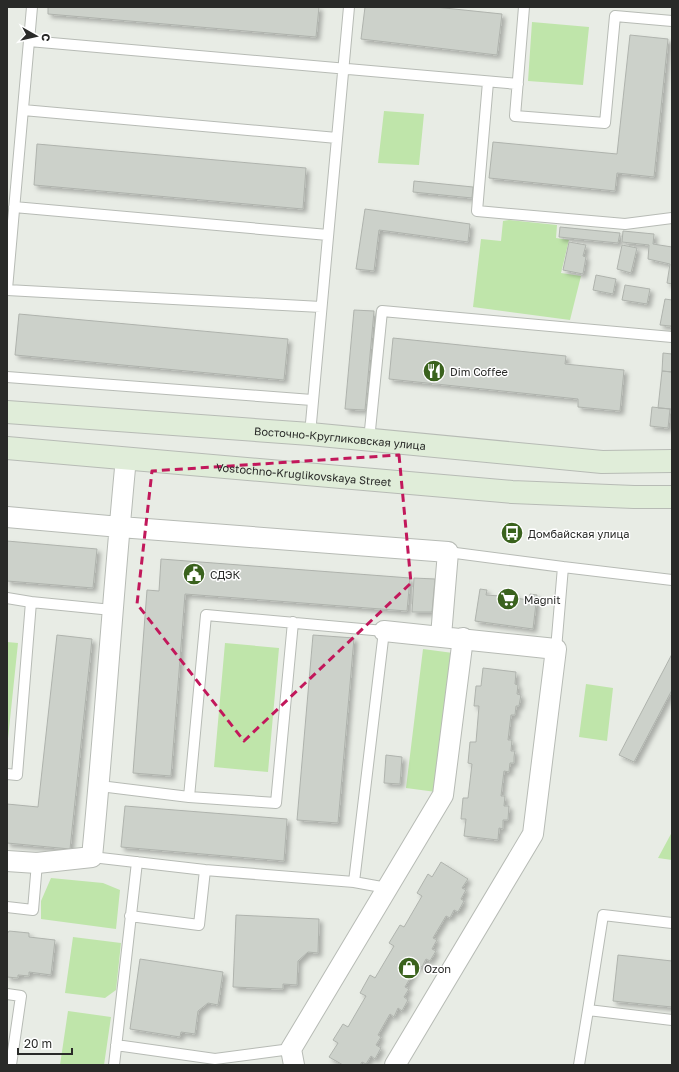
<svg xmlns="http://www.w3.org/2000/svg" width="679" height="1072" font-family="'Golos Text',sans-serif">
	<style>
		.green { fill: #bfe5aa }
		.building { fill: #ccd1ca; stroke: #afb3ad; filter: url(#shadow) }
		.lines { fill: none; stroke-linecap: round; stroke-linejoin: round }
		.lane-casing { stroke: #b7bbb5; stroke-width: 12 }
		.street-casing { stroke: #b7bbb5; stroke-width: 22 }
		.secondary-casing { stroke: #b7bbb5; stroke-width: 24 }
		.lane { stroke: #fff; stroke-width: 10 }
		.street { stroke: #fff; stroke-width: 20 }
		.secondary { stroke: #e0edd9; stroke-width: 22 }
		.marked { fill: none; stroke: #c2185b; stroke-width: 3; stroke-dasharray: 8 5; stroke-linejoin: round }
		.labels { text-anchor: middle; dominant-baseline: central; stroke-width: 3; stroke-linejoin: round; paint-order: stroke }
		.poi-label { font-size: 11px; fill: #292a28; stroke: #fff; text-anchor: start }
		.street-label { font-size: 11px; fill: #292a28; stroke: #fff }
	</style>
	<defs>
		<filter id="shadow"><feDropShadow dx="3.5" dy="3.5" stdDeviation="2" flood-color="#0004"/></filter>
	</defs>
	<rect width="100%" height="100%" fill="#e8ece5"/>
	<!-- green -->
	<path class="green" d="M532 22 589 27 583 85 528 81Z
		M384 111 424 114 419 165 378 163Z
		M509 220 557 225 556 238 569 240 561 273 581 276 570 320 473 307 481 239 501 241 503 221Z
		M7 642 18 643 7 748Z
		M225 643 279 648 268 772 214 767Z
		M423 649 453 653 436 792 406 788Z
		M586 684 613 688 607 741 579 737Z
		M672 832V860L658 858Z
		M51 878 103 883 120 890 116 929 41 919V901Z
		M73 937 121 943 116 990 105 998 65 993Z
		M68 1011 111 1017 104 1065H60Z"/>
	<!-- building -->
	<path class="building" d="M48 7H319L316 37 48 14Z
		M365 7H435L502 14 497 55 361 39Z
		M630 35 668 39 654 177 617 173 615 191 489 178 493 142 617 154Z
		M37 144 306 168 303 209 34 185Z
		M414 181 473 187 472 198 413 192Z
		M365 209 470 224 468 242 379 230 374 271 356 269Z
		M560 227 620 233 618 243 559 237Z
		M623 231 654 234 653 244 672 247V284L667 283 670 264 648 259 649 245 622 242Z
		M569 242 586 245 583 256 586 257 583 274 563 270Z
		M622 245 637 248 631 273 617 269Z
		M596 275 616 279 613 294 593 290Z
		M625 285 650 289 647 304 622 300Z
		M665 299 672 300V331L671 326 660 325Z
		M354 310 374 311 365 410 345 409Z
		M19 314 288 339 284 380 15 355Z
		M393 338 566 356 565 364 624 370 620 411 578 407V399L389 379Z
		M663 353 672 354V372L662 371Z
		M662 371 672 372V409L658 408Z
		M652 407 670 409 668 428 650 426Z
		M7 541 97 549 93 588 7 581Z
		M161 559 410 578 407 611 185 594 171 776 133 773 147 590 159 591Z
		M414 578 435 579 432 612H412Z
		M480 589 487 590 486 595 500 596V591L515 593V598L529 600 530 594 537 595 533 629 475 621Z
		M57 635 92 639 70 849 7 843V804L38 807Z
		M313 635 354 638 338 823 297 820Z
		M672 654V690L634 762 619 755Z
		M483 668 516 672 515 684 518 685 517 694 521 695 519 706H516L515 715H511L508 740H512L511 751H515L514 757V763H510L509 772 504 771 501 796H505L504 806H509L508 820H503V829L499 828 498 840 464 836 466 819H461L463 798H468L472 764 468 763 470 742H476L479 706H474L476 686H481Z
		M386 755 402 757 400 784 384 783Z
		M125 806 287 819 284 861 121 847Z
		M441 862 468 879 462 888 466 890 461 899 464 901 458 912 454 910 450 918 446 916 433 938 437 940 432 949 436 951 430 961 426 959 422 967 418 965 405 987 409 989 404 997 408 1000 402 1011 398 1008 394 1017 390 1014 378 1035 381 1037 376 1045 381 1048 375 1059 371 1056 366 1064 362 1062 360 1065H343L329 1057 338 1043 333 1040 343 1024 348 1027 366 996 360 993 370 975 375 978 394 946 389 943 400 925 404 927 422 896 417 893 428 874 432 877Z
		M236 915 319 919 318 953 308 952 298 961 297 985 283 984V989L233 987Z
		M9 931 29 933V937L55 940 51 975 29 972V976L18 975V978L7 977V934Z
		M618 955 672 961V1007L613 1001Z
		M140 959 223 972 218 1005 208 1003 198 1011 195 1034 181 1032 180 1037 130 1029Z"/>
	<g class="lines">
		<!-- lane casing -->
		<g class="lane-casing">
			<path id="lane" d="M524 7 515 116 605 123 615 16 672 21
				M29 41 518 84
				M488 82 477 211 625 224 672 218
				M23 110 337 138
				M14 207 328 235
				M7 289 32 7
				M7 290 321 307
				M7 377 312 400
				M310 434 349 7
				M369 440 382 311 672 337
				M448 552 563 567 556 649
				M563 567 672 580
				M7 598 31 602 17 775 7 774
				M31 602 112 610
				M189 797 276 803 293 622
				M92 857 205 870 354 882 384 631 206 615 189 797 100 786
				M354 882 387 888
				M7 907 33 910 37 863
				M130 916 199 925 205 870
				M672 923 603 915 588 1010 672 1020
				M7 994 21 996 11 1065
				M116 1045 215 1059 291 1049
				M114 1065 137 862
				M579 1065 588 1010"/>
		</g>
		<!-- street casing -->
		<g class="street-casing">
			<path id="street" d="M7 517 120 527 448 552 441 636
				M384 631 556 649 533 834 395 1065
				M7 861 37 863 92 857C105 724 113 591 126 458
				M294 1065 291 1049 443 795 463 638"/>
		</g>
		<!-- secondary casing -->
		<g class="secondary-casing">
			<g id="secondary">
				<path id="s1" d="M7 412 310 434 602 462 672 461"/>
				<path id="s2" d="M7 448 512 492 634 497H672"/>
			</g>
		</g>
		<!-- lane -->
		<use href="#lane" class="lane"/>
		<!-- street -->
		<use href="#street" class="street"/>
		<!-- secondary -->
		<use href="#secondary" class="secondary"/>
	</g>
	<!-- marked area -->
	<path class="marked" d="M399 455 411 583 244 741 137 604 152 471Z"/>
	<!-- icons -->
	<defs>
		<g id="restaurant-disc" transform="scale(1.15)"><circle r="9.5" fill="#3a621d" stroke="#fff"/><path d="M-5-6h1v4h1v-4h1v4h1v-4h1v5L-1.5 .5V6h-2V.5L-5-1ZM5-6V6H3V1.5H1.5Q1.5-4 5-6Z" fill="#fff"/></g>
		<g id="bus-disc" transform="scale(1.15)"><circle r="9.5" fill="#3a621d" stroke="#fff"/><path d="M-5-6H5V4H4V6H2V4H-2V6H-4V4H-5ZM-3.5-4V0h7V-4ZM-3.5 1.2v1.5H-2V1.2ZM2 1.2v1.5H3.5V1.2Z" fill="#fff"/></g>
		<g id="civic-disc" transform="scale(1.15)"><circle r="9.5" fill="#3a621d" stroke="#fff"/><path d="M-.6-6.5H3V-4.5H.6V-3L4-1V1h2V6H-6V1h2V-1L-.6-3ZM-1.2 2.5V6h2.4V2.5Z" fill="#fff"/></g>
		<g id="supermarket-disc" transform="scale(1.15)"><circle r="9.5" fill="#3a621d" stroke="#fff"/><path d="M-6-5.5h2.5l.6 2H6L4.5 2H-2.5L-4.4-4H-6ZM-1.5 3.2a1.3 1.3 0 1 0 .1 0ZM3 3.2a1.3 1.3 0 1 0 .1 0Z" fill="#fff"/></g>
		<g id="shop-disc" transform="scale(1.15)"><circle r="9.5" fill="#3a621d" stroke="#fff"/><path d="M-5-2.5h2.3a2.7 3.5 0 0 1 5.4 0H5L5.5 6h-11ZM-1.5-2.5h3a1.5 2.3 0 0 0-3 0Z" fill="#fff"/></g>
	</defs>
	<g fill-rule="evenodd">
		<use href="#restaurant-disc" x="434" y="371"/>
		<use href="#bus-disc" x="512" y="533"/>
		<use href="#civic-disc" x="194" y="574"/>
		<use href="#supermarket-disc" x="508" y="599"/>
		<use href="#shop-disc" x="409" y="968"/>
	</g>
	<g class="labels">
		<!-- poi labels -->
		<g class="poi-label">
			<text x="450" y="371">Dim Coffee</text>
			<text x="528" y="533">Домбайская улица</text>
			<text x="210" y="574">СДЭК</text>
			<text x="524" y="599">Magnit</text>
			<text x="424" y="968">Ozon</text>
		</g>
		<!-- street labels -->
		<g class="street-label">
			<text stroke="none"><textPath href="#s1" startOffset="334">Восточно-Кругликовская улица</textPath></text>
			<text stroke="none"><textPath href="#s2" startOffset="298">Vostochno-Kruglikovskaya Street</textPath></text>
		</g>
	</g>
	<!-- border -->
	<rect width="679" height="1072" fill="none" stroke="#292a28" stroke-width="16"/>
	<!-- north arrow -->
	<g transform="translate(36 36) rotate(98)" stroke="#ffffff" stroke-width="3" paint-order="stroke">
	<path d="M0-3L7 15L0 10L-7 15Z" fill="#292a28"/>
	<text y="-6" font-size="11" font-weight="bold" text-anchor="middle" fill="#292a28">С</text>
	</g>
	<!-- scale -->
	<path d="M18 1048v6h54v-6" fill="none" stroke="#292a28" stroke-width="2"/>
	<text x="24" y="1048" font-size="12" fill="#292a28" stroke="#ffffff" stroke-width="3" paint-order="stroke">20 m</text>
</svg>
